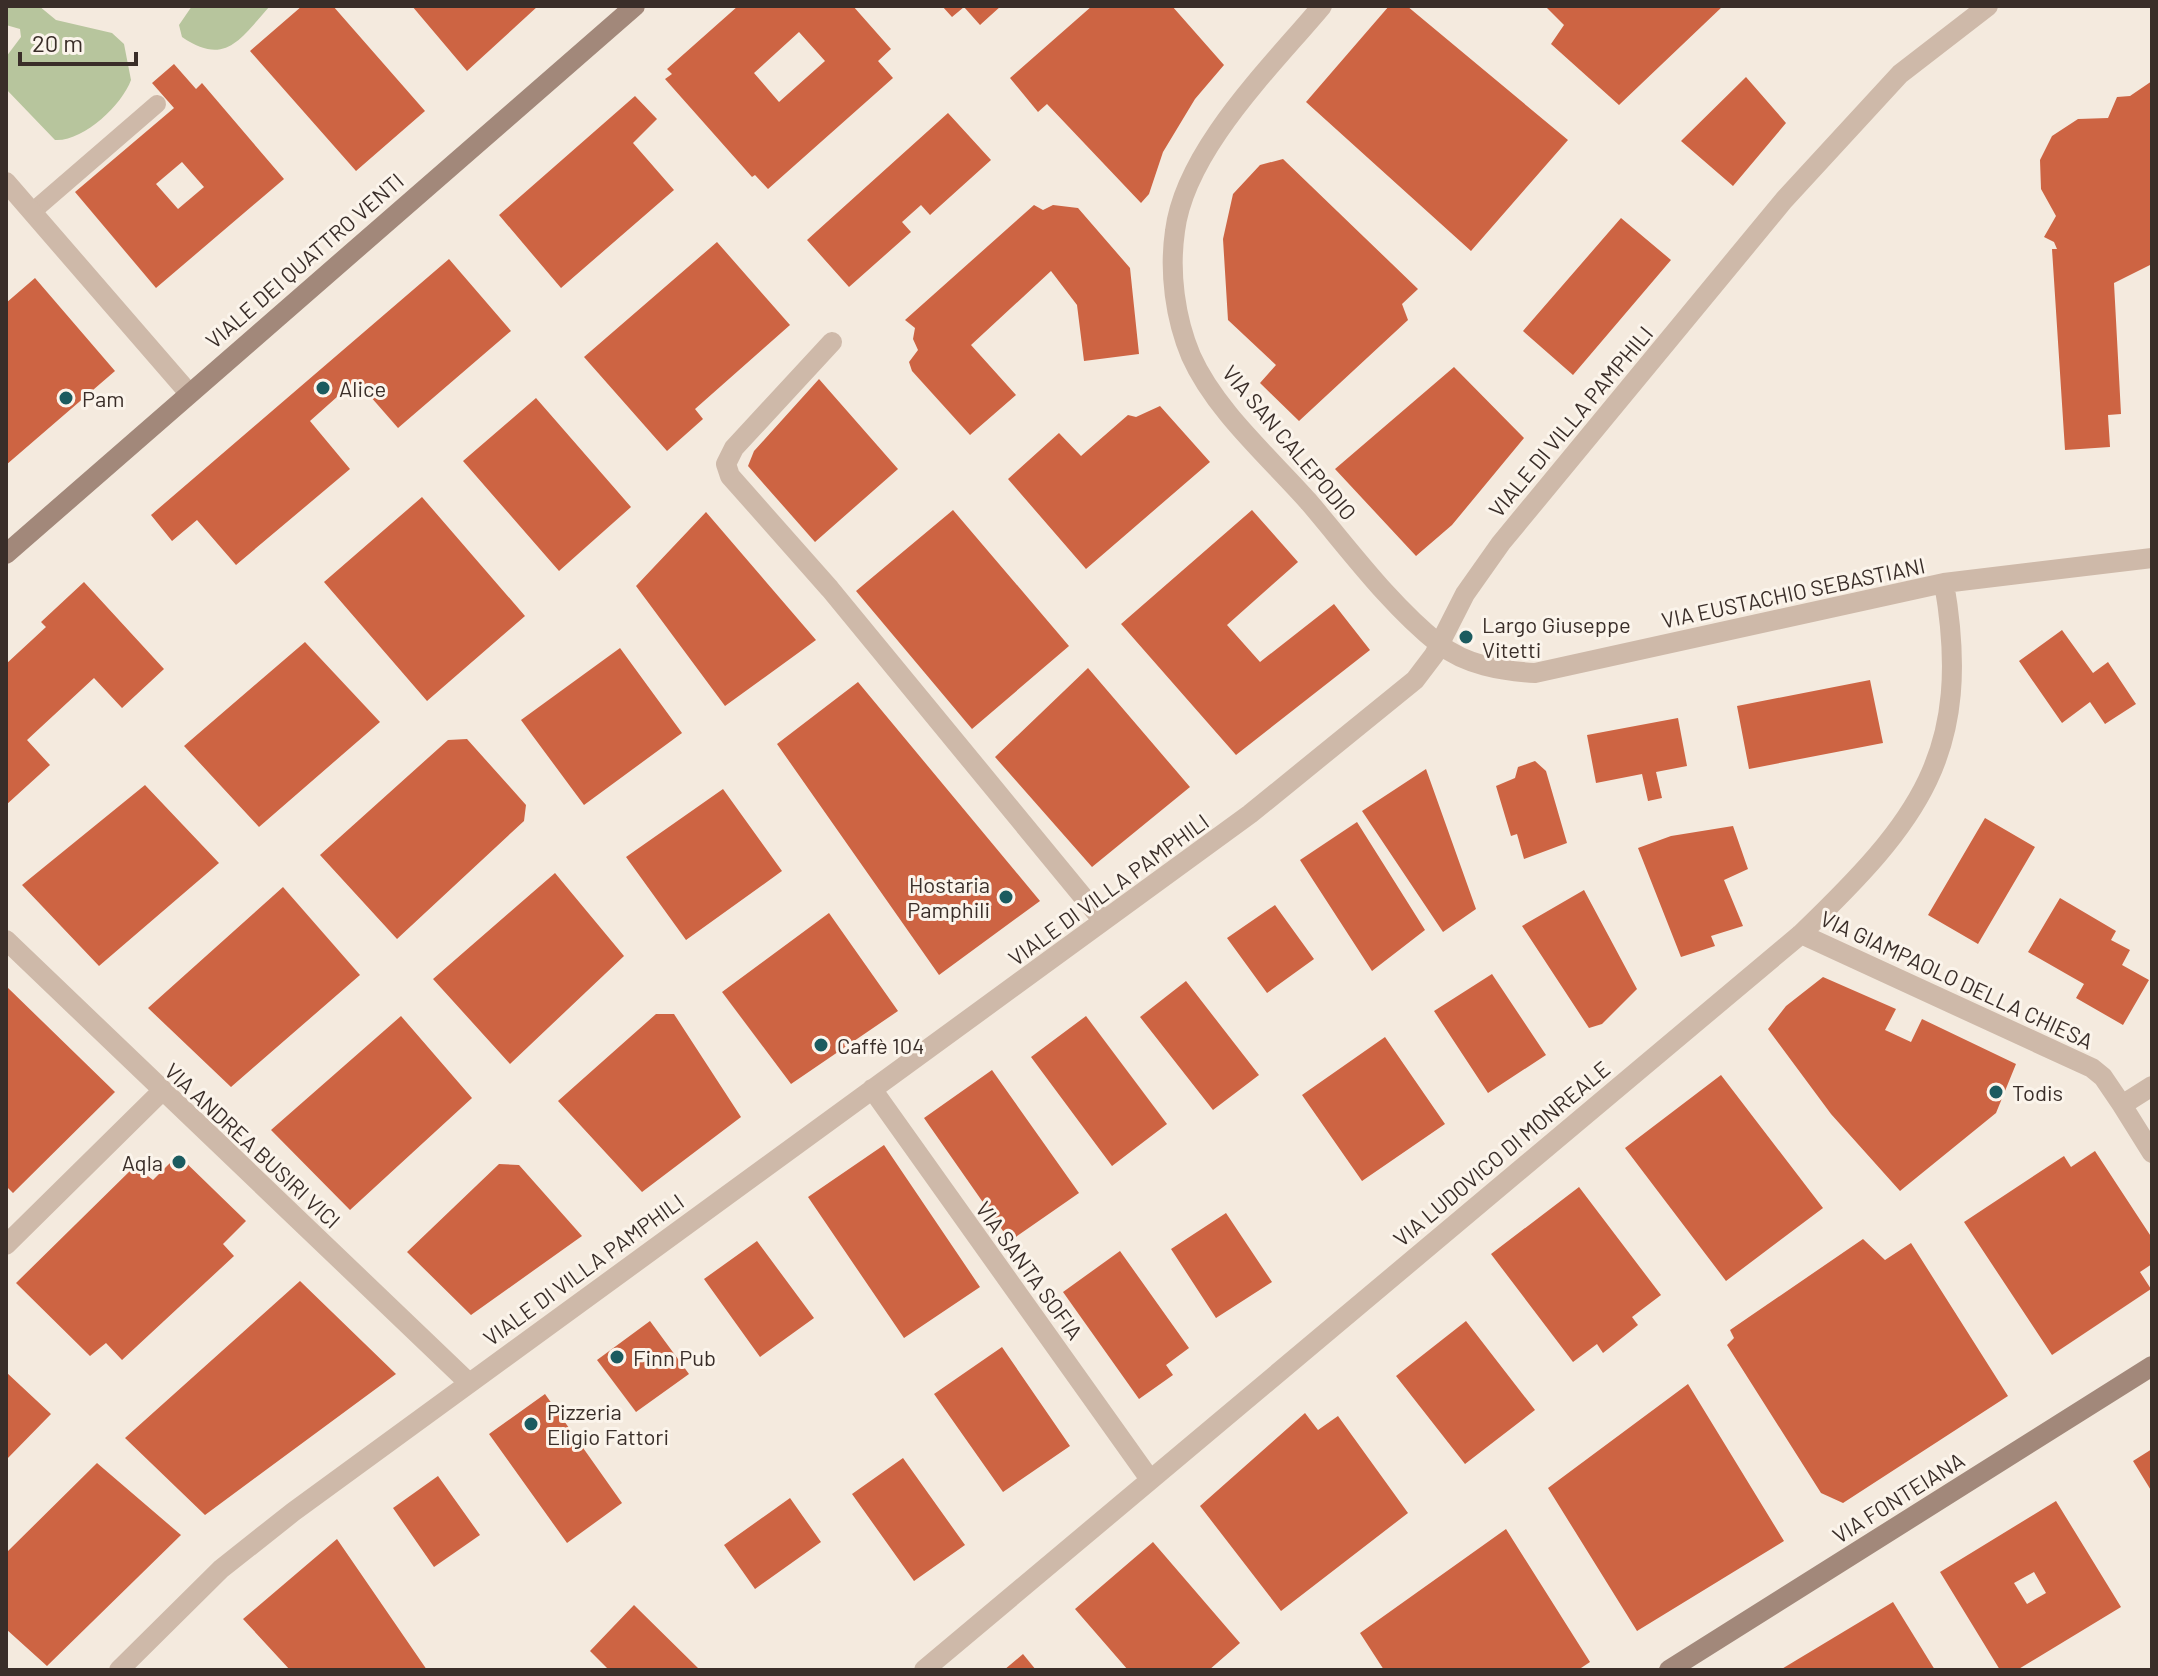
<svg xmlns="http://www.w3.org/2000/svg" width="2158" height="1676" font-family="Barlow,sans-serif">
	<style>
		.green { fill: #b7c59d }
		.building { fill: #cd6443; fill-rule: evenodd }
		.lines { fill: none; stroke-linecap: round; stroke-linejoin: round }
		.lane { stroke: #ceb9a9; stroke-width: 18 }
		.street { stroke: #ceb9a9; stroke-width: 20 }
		.secondary { stroke: #a2887a; stroke-width: 20 }
		.poi-dot { fill: #1b5b5f; stroke: #fbf4eb; stroke-width: 3 }
		.labels { text-anchor: middle; dominant-baseline: central; stroke-width: 6; stroke-linejoin: round; paint-order: stroke }
		.street-label { font-size: 22px; fill: #3a2e29; stroke: #fbf4eb }
		.poi-label { font-size: 22px; fill: #3a2e29; stroke: #fbf4eb; text-anchor: start }
	</style>
	<rect width="100%" height="100%" fill="#f4eade"/>
	<!-- green -->
	<path class="green" d="M6 6H39L56 20 112 33 124 44 131 80C122 105 83 142 55 140L6 89V57L21 37 20 29 6 25Z
		M192 6H270C240 39 226 67 182 37L179 25Z"/>
	<!-- building -->
	<path class="building" d="M302 6H333L425 111 356 171 250 51Z
		M412 6H538L467 71Z
		M738 6H853L891 49 878 61 893 78 768 189 755 175 752 177 665 79 672 74 667 69ZM799 32 825 61 779 102 754 73Z
		M942 6H1001L980 25 964 7 952 17Z
		M1092 6H1172L1224 65 1195 99 1163 152 1149 194 1141 203 1047 104 1038 112 1010 78Z
		M1389 6H1407L1568 140 1471 251 1306 102Z
		M1545 6H1723L1619 105 1551 44 1564 25Z
		M174 64 196 89 202 83 284 179 156 288 75 192 174 108 152 83ZM182 162 204 187 178 209 156 184Z
		M1746 77 1786 123 1733 186 1681 141Z
		M2152 81V264L2114 283 2121 414 2108 415 2110 447 2065 450 2052 249H2057L2054 242 2044 237 2056 216 2041 189 2040 160 2052 136 2078 119 2108 118 2117 97 2130 96Z
		M635 96 657 119 633 143 674 190 561 288 499 215Z
		M948 113 991 160 930 215 921 205 902 222 911 232 849 287 807 240Z
		M1283 159 1418 289 1402 304 1408 320 1299 421 1260 383 1276 365 1228 320 1223 239 1233 194 1260 165Z
		M1034 205 1043 210 1053 205 1078 208 1130 268 1139 354 1084 361 1077 305 1051 271 971 345 1016 395 970 435 912 371 909 362 918 350 913 339 915 328 905 320Z
		M1621 218 1671 260 1573 375 1523 331Z
		M717 242 790 325 695 409 703 419 667 451 584 357Z
		M449 259 511 331 398 428 356 380 310 421 350 469 236 565 197 520 172 541 151 515Z
		M35 278 115 371 6 465V303Z
		M1454 367 1524 438 1452 525 1416 556 1335 469Z
		M819 379 898 469 815 542 748 466 754 451Z
		M536 398 631 507 559 571 463 461Z
		M1160 406 1210 462 1086 569 1008 479 1059 433 1081 456 1128 415 1136 417Z
		M422 497 525 616 427 701 324 582Z
		M953 510 1069 646 972 729 856 591Z
		M1252 510 1298 562 1227 625 1260 662 1334 604 1370 650 1236 755 1121 624Z
		M706 512 816 640 725 706 636 586Z
		M84 582 164 669 122 708 94 678 27 740 50 765 6 805V664L46 627 41 622Z
		M2062 630 2093 673 2108 662 2136 704 2105 724 2090 702 2062 723 2019 661Z
		M305 642 380 722 259 827 184 746Z
		M620 648 682 733 584 805 521 720Z
		M1088 668 1190 787 1092 867 995 757Z
		M1870 680 1883 743 1749 769 1737 706Z
		M858 682 1040 901 939 975 777 744Z
		M1678 718 1687 766 1656 772 1662 798 1648 801 1642 774 1596 783 1587 735Z
		M467 739 526 805 524 821 397 939 320 855 448 740Z
		M1535 761 1546 771 1567 843 1524 859 1517 834 1511 836 1496 786 1515 778 1518 767Z
		M1426 769 1476 909 1443 932 1362 811Z
		M145 785 219 863 99 966 22 885Z
		M723 789 782 871 686 940 626 857Z
		M1985 818 2035 847 1978 944 1928 915Z
		M1357 822 1425 930 1372 971 1300 860Z
		M1733 826 1748 869 1724 880 1743 926 1711 936 1715 946 1681 957 1638 848 1671 836Z
		M555 873 624 956 510 1064 433 979Z
		M283 887 360 975 231 1087 148 1008Z
		M1584 890 1637 989 1602 1024 1589 1028 1522 926Z
		M2060 898 2116 931 2111 940 2130 950 2122 965 2149 980 2123 1025 2076 998 2084 984 2028 952Z
		M1275 905 1314 959 1267 993 1227 938Z
		M829 913 898 1011 791 1084 722 992Z
		M1492 974 1546 1055 1488 1093 1434 1011Z
		M1823 977 1896 1009 1885 1030 1911 1042 1922 1019 2016 1064 1996 1113 1900 1191 1831 1114 1768 1029 1786 1006Z
		M1186 981 1259 1075 1213 1110 1140 1017Z
		M6 986 115 1092 13 1193 6 1186Z
		M656 1014H674L741 1117 642 1192 558 1101Z
		M401 1016 472 1098 350 1210 271 1130Z
		M1086 1016 1167 1124 1112 1166 1031 1057Z
		M1385 1037 1445 1124 1362 1181 1302 1095Z
		M992 1070 1079 1193 1010 1241 924 1118Z
		M1721 1075 1823 1208 1726 1281 1625 1148Z
		M884 1145 980 1287 904 1338 808 1197Z
		M2095 1151 2152 1238V1264L2140 1272 2151 1289 2052 1355 1964 1222 2064 1156 2071 1167Z
		M178 1155 246 1221 223 1244 234 1256 122 1360 106 1343 90 1356 16 1283 135 1166 153 1180Z
		M499 1164 519 1165 582 1236 471 1315 407 1252Z
		M1579 1187 1661 1295 1632 1317 1638 1325 1603 1353 1597 1344 1573 1362 1491 1254Z
		M1226 1213 1272 1282 1216 1318 1171 1249Z
		M1863 1239 1885 1260 1911 1243 2008 1396 1843 1503 1821 1493 1727 1345 1734 1338 1730 1330Z
		M757 1241 814 1318 760 1357 704 1279Z
		M1120 1251 1189 1348 1166 1365 1173 1375 1139 1399 1063 1292Z
		M300 1281 396 1374 205 1515 125 1438Z
		M650 1321 689 1374 636 1412 597 1360Z
		M1466 1321 1535 1410 1465 1464 1396 1376Z
		M1002 1347 1070 1446 1003 1492 934 1394Z
		M6 1372 51 1414 6 1460Z
		M1688 1384 1784 1541 1637 1631 1548 1488Z
		M545 1394 622 1503 567 1543 489 1434Z
		M1305 1413 1318 1430 1338 1416 1408 1513 1281 1611 1200 1506Z
		M2152 1449V1492L2133 1461Z
		M903 1458 965 1545 914 1581 852 1494Z
		M97 1463 181 1535 47 1666 6 1629V1553Z
		M438 1476 480 1535 434 1567 393 1508Z
		M790 1498 821 1542 755 1589 724 1545Z
		M2056 1501 2121 1607 2017 1670H2000L1940 1572ZM2034 1572 2046 1593 2027 1604 2014 1583Z
		M1506 1529 1590 1662 1578 1670H1384L1360 1633Z
		M337 1539 427 1670H290L243 1619Z
		M1153 1542 1240 1643 1209 1670H1128L1075 1609Z
		M1893 1602 1935 1670H1780Z
		M634 1605 700 1670H609L590 1651Z
		M1023 1654 1036 1670H1004Z"/>
	<g class="lines">
		<!-- lane -->
		<path class="lane" d="M32 212 157 104"/>
		<!-- street -->
		<path class="street" d="M1322 6C1271 67 1185 150 1175 231 1169 272 1175 318 1191 356 1215 410 1269 457 1308 501 1349 549 1389 604 1439 644 1466 665 1501 671 1535 673L1944 583 2152 558
			M6 182 188 392
			M832 342 734 448 726 464 730 476 830 589 1103 921
			M1801 934 2092 1068 2103 1077 2122 1105
			M6 940 469 1383
			M2152 1086 2122 1105 2152 1153
			M872 1089 1149 1478
			M6 1245 161 1092
			M119 1670 221 1569 293 1512 1250 814 1415 680 1434 655 1465 594 1501 543 1784 200 1900 74 1988 6
			M924 1670 1801 934C1918 821 1974 754 1944 583"/>
		<!-- secondary -->
		<path class="secondary" d="M6 554 635 6
			M1669 1670 2152 1366"/>
	</g>
	<!-- markers -->
	<g class="poi-dot">
		<circle cx="323" cy="388" r="8"/>
		<circle cx="66" cy="398" r="8"/>
		<circle cx="1466" cy="637" r="8"/>
		<circle cx="1006" cy="897" r="8"/>
		<circle cx="821" cy="1045" r="8"/>
		<circle cx="1996" cy="1092" r="8"/>
		<circle cx="179" cy="1162" r="8"/>
		<circle cx="617" cy="1357" r="8"/>
		<circle cx="531" cy="1424" r="8"/>
	</g>
	<g class="labels">
		<!-- street labels -->
		<g class="street-label">
			<text transform="translate(304 260) rotate(-41)">VIALE DEI QUATTRO VENTI</text>
			<text transform="translate(1570 421) rotate(-50)">VIALE DI VILLA PAMPHILI</text>
			<text transform="translate(1290 442) rotate(50)">VIA SAN CALEPODIO</text>
			<text transform="translate(1793 592) rotate(-12)">VIA EUSTACHIO SEBASTIANI</text>
			<text transform="translate(1108 889) rotate(-36)">VIALE DI VILLA PAMPHILI</text>
			<text transform="translate(1957 979) rotate(25)">VIA GIAMPAOLO DELLA CHIESA</text>
			<text transform="translate(253 1145) rotate(43)">VIA ANDREA BUSIRI VICI</text>
			<text transform="translate(1501 1153) rotate(-40)">VIA LUDOVICO DI MONREALE</text>
			<text transform="translate(583 1269) rotate(-36)">VIALE DI VILLA PAMPHILI</text>
			<text transform="translate(1030 1270) rotate(54)">VIA SANTA SOFIA</text>
			<text transform="translate(1898 1497) rotate(-32)">VIA FONTEIANA</text>
		</g>
		<!-- poi labels -->
		<g class="poi-label">
			<text x="339" y="388">Alice</text>
			<text x="82" y="398">Pam</text>
			<text x="1482" y="624">Largo Giuseppe<tspan x="1482" dy="25">Vitetti</tspan></text>
			<text x="990" y="884" text-anchor="end">Hostaria<tspan x="990" dy="25">Pamphili</tspan></text>
			<text x="837" y="1045">Caffè 104</text>
			<text x="2012" y="1092">Todis</text>
			<text x="163" y="1162" text-anchor="end">Aqla</text>
			<text x="633" y="1357">Finn Pub</text>
			<text x="547" y="1411">Pizzeria<tspan x="547" dy="25">Eligio Fattori</tspan></text>
		</g>
	</g>
	<!-- border -->
	<rect width="2158" height="1676" fill="none" stroke="#3a2e29" stroke-width="16"/>
	<!-- scale -->
	<path d="M20 52v12h116v-12" fill="none" stroke="#3a2e29" stroke-width="4"/>
	<text x="32" y="52" font-size="24" fill="#3a2e29" stroke="#fbf4eb" stroke-width="6" paint-order="stroke">20 m</text>
</svg>
